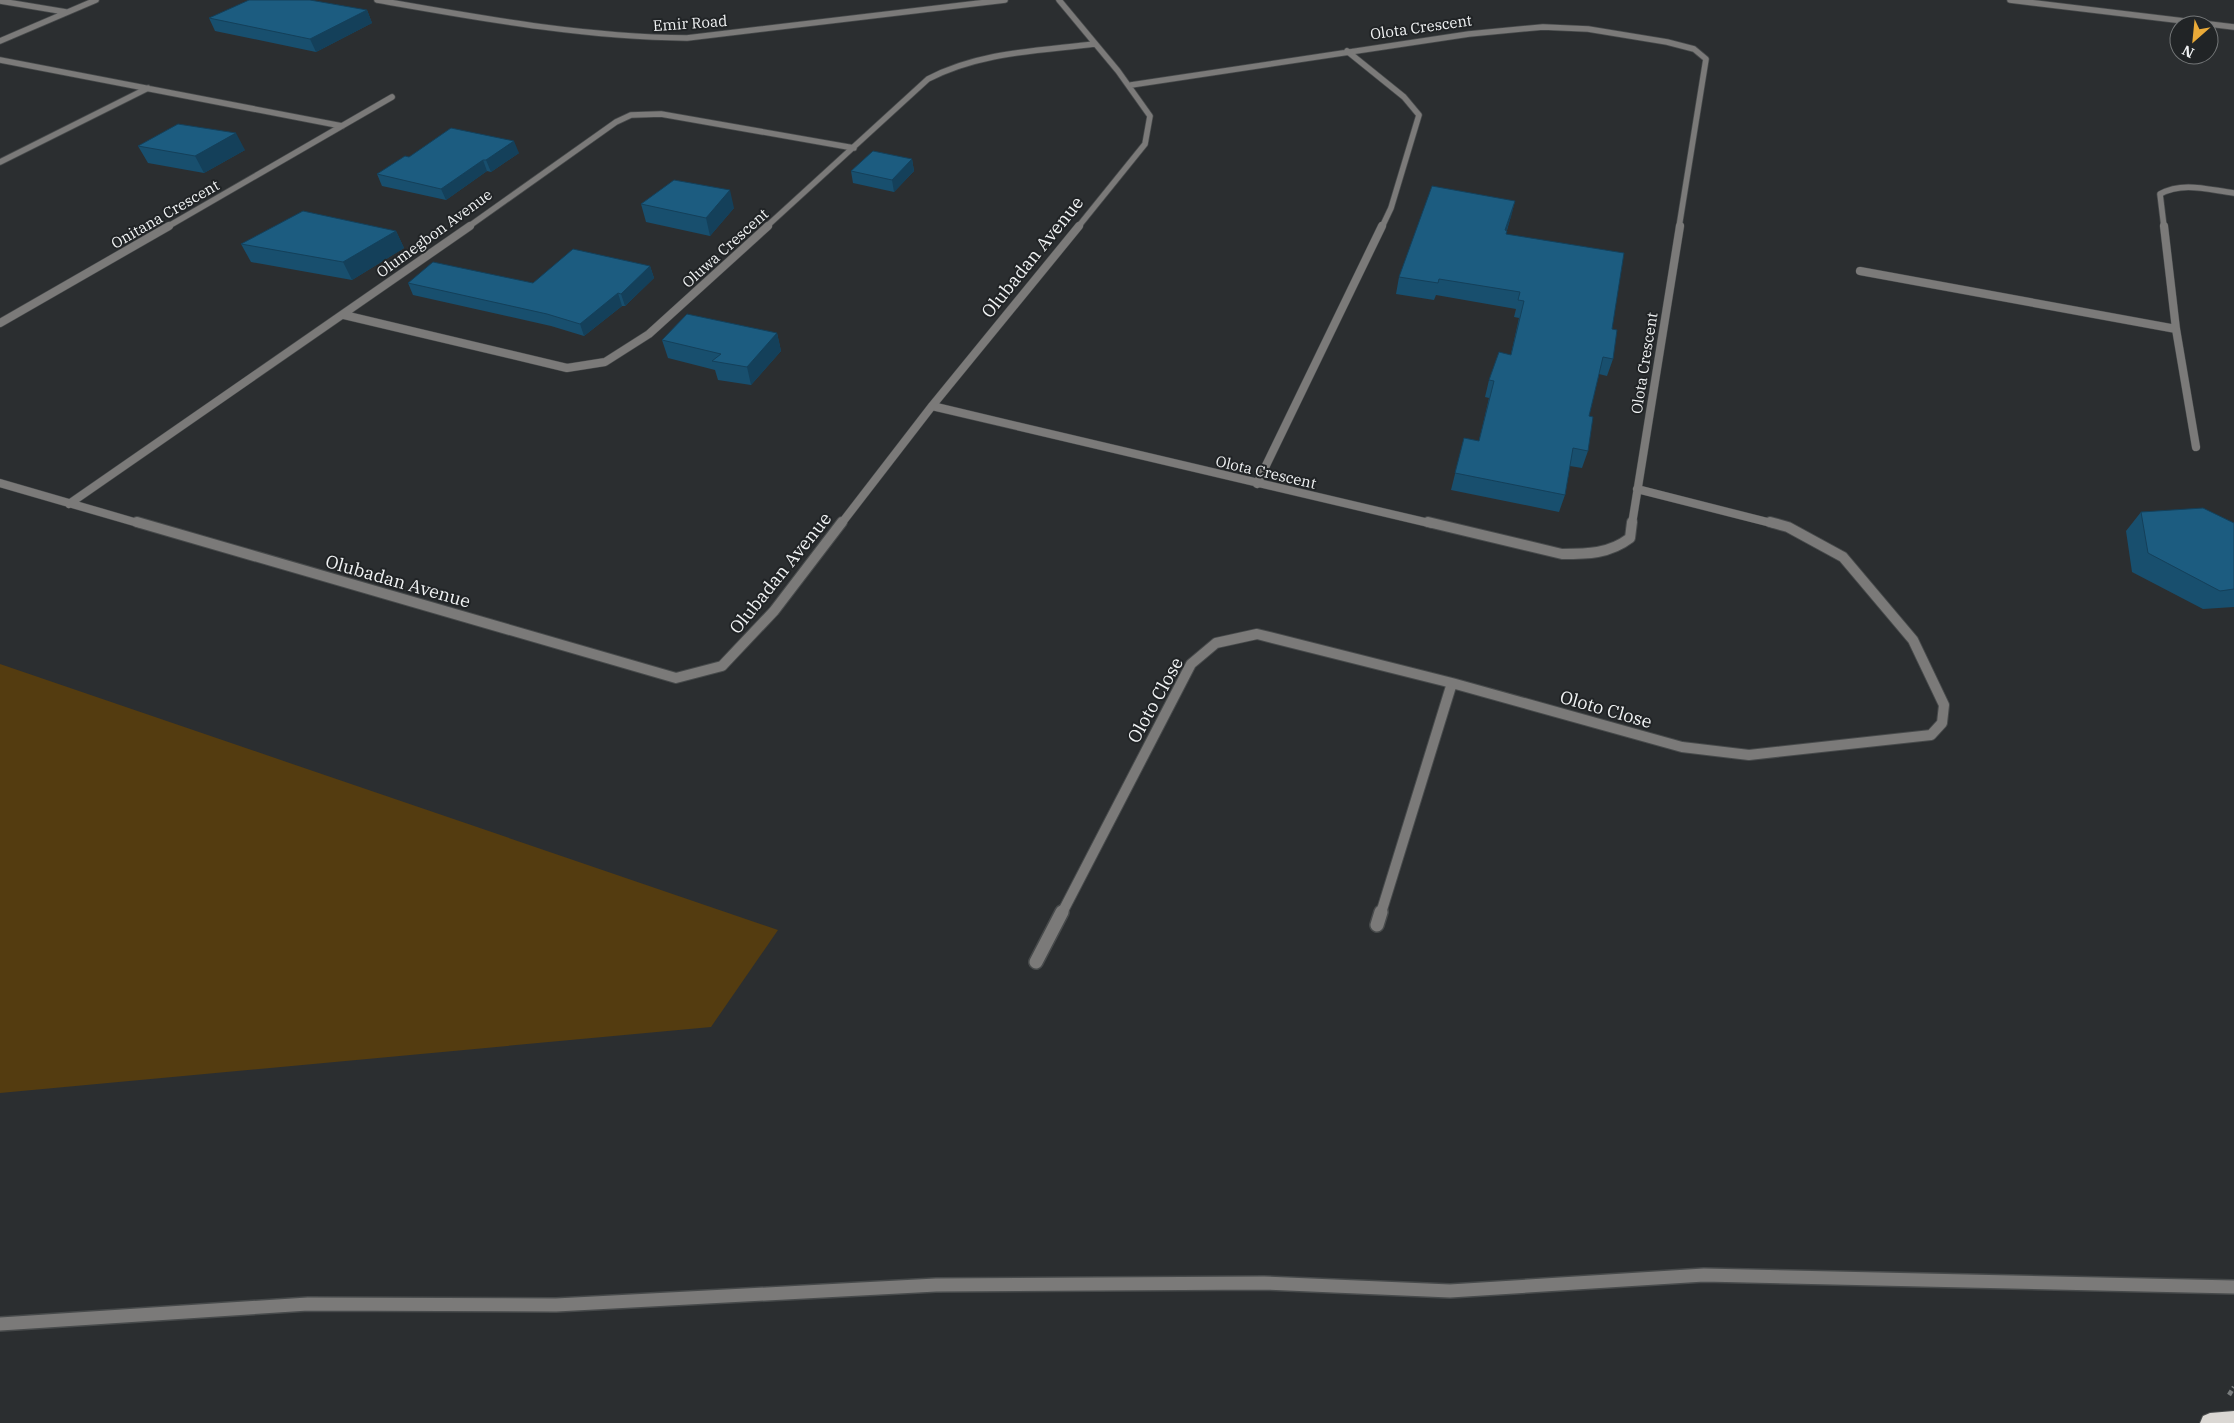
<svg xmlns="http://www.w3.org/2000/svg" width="2234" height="1423" font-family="'IBM Plex Serif',serif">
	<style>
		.green { fill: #543c10 }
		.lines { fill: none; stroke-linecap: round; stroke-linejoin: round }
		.service-casing { stroke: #474a4b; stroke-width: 16 }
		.minor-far3-casing { stroke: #474a4b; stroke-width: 7 }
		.minor-far2-casing { stroke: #474a4b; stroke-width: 9 }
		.minor-far1-casing { stroke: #474a4b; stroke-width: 12 }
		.minor-casing { stroke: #474a4b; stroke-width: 16 }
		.trunk-casing { stroke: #474a4b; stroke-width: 2 }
		.path { stroke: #787b7c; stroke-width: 4.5; stroke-dasharray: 5 3; stroke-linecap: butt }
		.service { stroke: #7b7a79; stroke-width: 13 }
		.minor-far3 { stroke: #7b7a79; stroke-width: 5.5 }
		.minor-far2 { stroke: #7b7a79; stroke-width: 8 }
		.minor-far1 { stroke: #7b7a79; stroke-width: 10 }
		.minor { stroke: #7b7a79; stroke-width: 13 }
		.trunk { fill: #dad7d3; fill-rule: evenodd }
		.wall { fill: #184f6e }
		.shaded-wall { fill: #14405a }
		.building { fill: #1c5c80; stroke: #14405a }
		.labels { text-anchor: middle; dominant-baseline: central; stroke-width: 4; stroke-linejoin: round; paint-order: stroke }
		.far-street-label { font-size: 15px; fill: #f1f3f4; stroke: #212426 }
		.street-label { font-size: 18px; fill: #f1f3f4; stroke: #212426 }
	</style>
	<rect width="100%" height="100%" fill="#2b2e30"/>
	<!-- green -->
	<path class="green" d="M0 664 778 930 711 1027 0 1093Z"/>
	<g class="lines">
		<!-- service casing -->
		<g class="service-casing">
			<path id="service" d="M0 1324 308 1304 556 1305 936 1285 1264 1283 1450 1291 1704 1275 2234 1287"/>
		</g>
		<!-- minor-far3 casing -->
		<g class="minor-far3-casing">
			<path id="minor-far3" d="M377 0C480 18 582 37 687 38L1005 0
				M1059 0 1118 71 1150 116 1145 144 1078 227
				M2010 0 2234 27
				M0 1 66 12
				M0 41 96 0
				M1347 51 1404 97 1419 115 1391 208 1382 227
				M0 60 342 126
				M1131 85 1469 34 1543 27 1588 29 1667 42 1694 49 1706 59 1679 227
				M0 162 148 88
				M167 227 392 97
				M468 227 616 122 631 115 661 114 854 148
				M766 227 928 79C980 52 1037 51 1094 44
				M2164 227 2160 194C2183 181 2209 190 2234 193"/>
		</g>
		<!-- minor-far2 casing -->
		<g class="minor-far2-casing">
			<path id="minor-far2" d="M2164 226 2176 329 2196 447
				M1860 271 2176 329
				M344 315 567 368 605 362 649 334 768 226
				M0 323 169 226
				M932 406 1433 524
				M0 483 141 524
				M1257 484 1382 226
				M1637 489 1775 524
				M69 504 470 226
				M841 524 932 406 1079 226
				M1632 524 1680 226"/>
		</g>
		<!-- minor-far1 casing -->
		<g class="minor-far1-casing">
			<path id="minor-far1" d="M137 522 676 678 722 666 774 611 842 522
				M1428 522 1562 554C1587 554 1609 554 1630 538L1632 522
				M1062 913 1191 664 1216 643 1257 634 1452 683 1682 747 1749 755 1931 735 1942 723 1944 705 1913 640 1843 557 1788 527 1770 522
				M1381 913 1452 683"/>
		</g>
		<!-- minor casing -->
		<g class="minor-casing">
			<path id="minor" d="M1377 925 1381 912
				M1036 962 1062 912"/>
		</g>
		<!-- trunk casing -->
		<g class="trunk-casing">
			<path id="trunk" d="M2234 1411V1423H2200L2203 1416 2210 1413Z"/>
		</g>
		<!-- path -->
		<path class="path" d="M2229 1395 2234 1387"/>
		<!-- service -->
		<use href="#service" class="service"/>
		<!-- minor-far3 -->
		<use href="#minor-far3" class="minor-far3"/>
		<!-- minor-far2 -->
		<use href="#minor-far2" class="minor-far2"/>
		<!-- minor-far1 -->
		<use href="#minor-far1" class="minor-far1"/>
		<!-- minor -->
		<use href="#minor" class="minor"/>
		<!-- trunk -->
		<use href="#trunk" class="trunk"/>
	</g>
	<!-- wall -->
	<path class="wall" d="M367 10 372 23 316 52 215 31 209 18Z
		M138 146 245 150 204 173 148 163Z
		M519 153 491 172 487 171 446 200 382 186 377 174 409 157Z
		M912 159 914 171 894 192 853 183 851 171Z
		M1515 201 1506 234 1612 329 1613 359 1607 376 1599 374 1589 416 1588 451 1582 468 1570 466 1565 495 1559 512 1451 490 1464 438 1479 441 1489 398 1485 397 1489 380 1511 354 1519 318 1514 317 1516 309 1436 295 1434 300 1396 294 1399 277Z
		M641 204 734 208 710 236 646 222Z
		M396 231 404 248 352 280 251 262 241 244Z
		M650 266 654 278 625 306H622L584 336 551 326 413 295 408 283H533Z
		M777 333 781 351 751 385 718 380 715 370 668 358 662 340Z
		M2141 512 2234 523V607L2203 609 2132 572 2126 531Z"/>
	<!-- shaded-wall -->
	<path class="shaded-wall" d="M367 10 372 23 316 52 310 39Z
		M236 133 245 150 204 173 195 156Z
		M514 141 519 153 491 172 486 160Z
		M912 159 914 171 894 192 892 180Z
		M483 160 487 171 446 200 441 189Z
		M730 190 734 208 710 236 706 218Z
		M1515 201 1511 217 1501 247 1505 230Z
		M396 231 404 248 352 280 343 262Z
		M650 266 654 278 625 306 621 294Z
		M618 293 622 306 584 336 580 324Z
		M777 333 781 351 751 385 747 367Z"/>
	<!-- building -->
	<path class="building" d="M249 0H310L367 10 310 39 209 18Z
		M178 124 236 133 195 156 138 146Z
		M451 128 514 141 486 160H483L441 189 377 174 405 156 409 157Z
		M873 151 912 159 892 180 851 171Z
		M674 180 730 190 706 218 641 204Z
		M1432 186 1515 201 1505 230 1507 231 1506 234 1624 253 1612 329 1617 330 1613 359 1603 357 1589 416 1593 417 1588 451 1573 448 1565 495 1455 473 1464 438 1479 441 1494 381 1489 380 1499 352 1511 355 1524 301 1518 300 1520 292 1439 279 1438 283 1399 277Z
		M303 211 396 231 343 262 241 244Z
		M573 249 650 266 621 294 618 293 580 324 547 314 408 283 433 262 533 283Z
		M687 314 777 333 747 367 712 361 721 354 662 340Z
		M2203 508 2234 523V589L2220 591 2148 553 2141 512Z"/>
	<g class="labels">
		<!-- far-street labels -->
		<g class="far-street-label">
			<text transform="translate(690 23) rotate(-4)">Emir Road</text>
			<text transform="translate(1421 27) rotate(-8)">Olota Crescent</text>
			<text transform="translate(165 214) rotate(-30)">Onitana Crescent</text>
			<text transform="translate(434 233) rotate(-36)">Olumegbon Avenue</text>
			<text transform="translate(725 248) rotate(-42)">Oluwa Crescent</text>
			<text transform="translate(1644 363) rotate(-81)">Olota Crescent</text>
			<text transform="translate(1266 472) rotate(13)">Olota Crescent</text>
		</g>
		<!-- street labels -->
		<g class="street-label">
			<text transform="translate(1032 257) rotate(-51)">Olubadan Avenue</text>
			<text transform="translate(780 573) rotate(-51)">Olubadan Avenue</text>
			<text transform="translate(398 581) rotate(16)">Olubadan Avenue</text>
			<text transform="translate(1155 700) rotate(-61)">Oloto Close</text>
			<text transform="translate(1606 709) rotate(16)">Oloto Close</text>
		</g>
	</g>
	<!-- north arrow -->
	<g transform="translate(2194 40) rotate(207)"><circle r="24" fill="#212426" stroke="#747778"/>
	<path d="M0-4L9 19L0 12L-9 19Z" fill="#eaaa38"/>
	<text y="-8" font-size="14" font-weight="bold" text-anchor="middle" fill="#f1f3f4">N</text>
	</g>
</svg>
